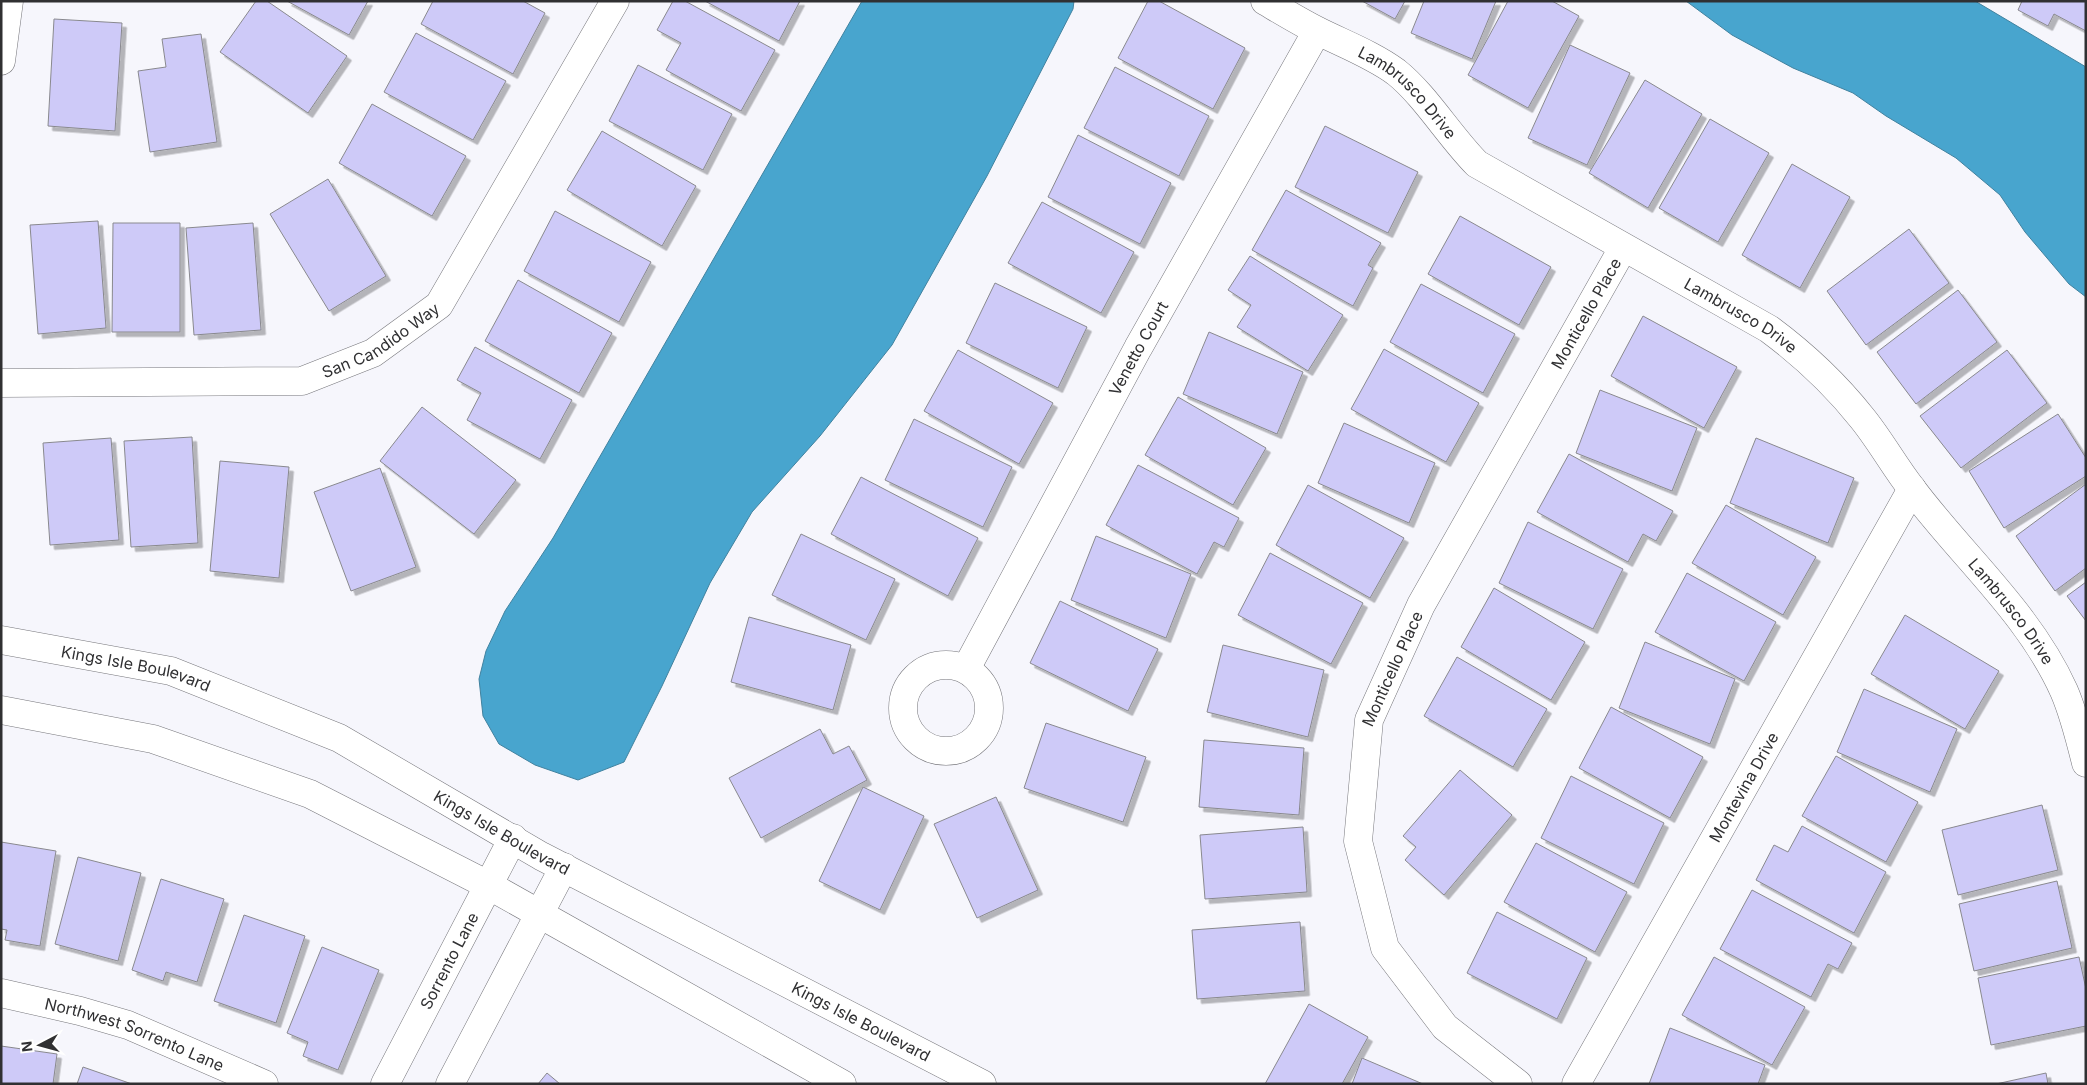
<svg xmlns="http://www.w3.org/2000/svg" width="2087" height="1085" font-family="Inter,sans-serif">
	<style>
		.water { fill: #48a5ce; stroke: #41829f }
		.building { fill: #cecaf8; stroke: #89898e; filter: url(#shadow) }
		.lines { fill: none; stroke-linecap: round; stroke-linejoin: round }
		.street-casing { stroke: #77777c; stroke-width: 29 }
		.street { stroke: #fff; stroke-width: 28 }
		.labels { text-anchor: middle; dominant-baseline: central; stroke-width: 4.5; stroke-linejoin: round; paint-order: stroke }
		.street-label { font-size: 16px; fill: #303032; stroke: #fff }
	</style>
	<defs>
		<filter id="shadow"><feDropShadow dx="4.5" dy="4.5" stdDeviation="0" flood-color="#0004"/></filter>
	</defs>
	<rect width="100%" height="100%" fill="#f6f6fc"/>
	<!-- water -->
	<path class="water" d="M862 1H1074L1073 9 987 176 892 345 820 436 752 512 710 583 662 686 624 762 578 780 535 765 499 744 483 716 479 679 486 651 505 611 553 538Z
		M1686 1H1975L2086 67V297L2069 284 2025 232 2000 195 1956 158 1886 116 1853 93 1793 68 1732 35Z"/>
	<!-- building -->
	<path class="building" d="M256 1H267L347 56 308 113 220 52Z
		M287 1H368L349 35Z
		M433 1H523L545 13 513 74 421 24Z
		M673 1H685L775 50 741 111 666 70 681 43 657 30Z
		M705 1H800L779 41Z
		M1148 1H1159L1245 48 1213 109 1118 58Z
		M1362 1H1405L1395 19Z
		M1424 1H1496L1472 59 1411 33Z
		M1508 1H1552L1579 16 1528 108 1468 75Z
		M2022 1H2086V31L2054 14 2048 26 2018 10Z
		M54 19 122 23 115 131 48 126Z
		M416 33 506 81 473 140 384 92Z
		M201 34 217 142 150 152 138 71 166 67 162 39Z
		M1570 45 1630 73 1587 165 1528 138Z
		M638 65 732 114 703 170 609 121Z
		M1115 67 1209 116 1179 176 1084 128Z
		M1645 80 1702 114 1648 208 1589 173Z
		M372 104 466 156 432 216 339 163Z
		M1710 119 1769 153 1718 242 1659 208Z
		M1325 126 1418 172 1388 233 1295 187Z
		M602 131 696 186 662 246 567 190Z
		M1078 135 1171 183 1140 244 1048 197Z
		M1792 164 1850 197 1800 288 1742 255Z
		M328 179 386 276 329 311 270 214Z
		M1286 190 1381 243 1368 265 1373 268 1353 306 1252 250Z
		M1042 202 1134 252 1101 313 1008 263Z
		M555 211 651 262 619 322 524 271Z
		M1460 216 1551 267 1519 325 1428 274Z
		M98 221 106 328 38 334 30 225Z
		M113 223H180V332H112Z
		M253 223 261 330 194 335 186 228Z
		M1909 229 1949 283 1866 345 1827 291Z
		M1250 256 1343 315 1308 371 1237 327 1251 305 1228 290Z
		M518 280 612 333 579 393 485 341Z
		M995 283 1087 327 1058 388 966 343Z
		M1421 284 1515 334 1483 393 1390 342Z
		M1958 290 1997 342 1916 404 1877 352Z
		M1643 316 1737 367 1704 428 1611 376Z
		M1209 332 1303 372 1277 434 1183 394Z
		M475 347 572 400 540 459 467 420 481 393 457 380Z
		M1384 349 1479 403 1446 462 1351 409Z
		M958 350 1053 403 1019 464 924 411Z
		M2007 350 2047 403 1961 468 1920 416Z
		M1600 390 1697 428 1672 491 1576 453Z
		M1178 397 1266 448 1233 505 1145 455Z
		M422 407 516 480 474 534 380 461Z
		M2058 414 2086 458V476L2004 528 1969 471Z
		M914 419 1012 467 983 527 885 480Z
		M1344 423 1435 463 1409 523 1318 483Z
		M192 437 198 543 131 547 124 441Z
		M111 438 119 540 50 545 43 443Z
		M1756 438 1854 478 1828 543 1730 503Z
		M1569 454 1673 511 1656 541 1643 534 1628 562 1537 512Z
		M220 461 289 467 279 578 210 571Z
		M1138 465 1239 518 1224 547 1214 542 1197 574 1106 525Z
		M380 468 416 567 351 591 314 492Z
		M861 477 978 538 948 596 831 534Z
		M2086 484V568L2055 591 2016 536Z
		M1308 485 1404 538 1370 598 1276 545Z
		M1726 505 1816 557 1783 615 1692 563Z
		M1528 522 1623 569 1593 629 1499 583Z
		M801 534 895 579 866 640 772 595Z
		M1096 536 1191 574 1166 638 1071 600Z
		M1270 553 1363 603 1331 664 1238 615Z
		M1687 573 1776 622 1744 681 1655 632Z
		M2086 582V621L2067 596Z
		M1494 588 1585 642 1551 700 1461 647Z
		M1060 601 1158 649 1128 711 1030 663Z
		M1905 615 1999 671 1965 729 1871 674Z
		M749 617 851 645 833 710 731 682Z
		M1645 642 1735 679 1710 744 1619 708Z
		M1223 645 1324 670 1308 737 1207 712Z
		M1457 657 1547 709 1513 767 1424 716Z
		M1864 689 1957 729 1930 792 1837 752Z
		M1611 707 1703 757 1670 818 1579 768Z
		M1046 723 1146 757 1123 822 1024 788Z
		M820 729 833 754 849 746 867 780 761 838 729 778Z
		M1204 740 1304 748 1299 815 1199 807Z
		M1836 756 1918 802 1886 862 1802 816Z
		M1460 770 1512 815 1444 895 1405 860 1416 847 1403 836Z
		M1571 776 1664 823 1634 884 1541 838Z
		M863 787 924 816 880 910 819 881Z
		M996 797 1038 890 977 918 934 824Z
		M2042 805 2058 870 1958 895 1942 830Z
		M1802 826 1886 872 1854 933 1756 880 1774 845 1788 852Z
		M1303 827 1307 892 1205 899 1200 835Z
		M1 842 56 851 40 946 5 940 7 930 1 929Z
		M1536 843 1627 892 1595 952 1504 902Z
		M78 857 141 873 118 961 55 944Z
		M161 879 224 899 197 982 166 972 163 981 132 970Z
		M2057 881 2072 948 1974 971 1959 904Z
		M1752 890 1852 943 1838 969 1828 964 1811 997 1720 949Z
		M1497 912 1587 958 1557 1019 1467 973Z
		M244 915 305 936 276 1023 214 1001Z
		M1300 922 1305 991 1197 999 1192 930Z
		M322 947 379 970 338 1070 303 1056 308 1042 287 1033Z
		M1714 957 1805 1007 1772 1065 1682 1015Z
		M2079 957 2086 989V1026L1991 1045 1978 978Z
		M1309 1004 1368 1037 1342 1084H1265Z
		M1670 1028 1765 1065 1758 1084H1649Z
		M1 1046 57 1054 53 1084H1Z
		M1362 1058 1423 1084H1352Z
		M83 1067 132 1084H77Z
		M547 1073 560 1084H538Z
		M2046 1073 2048 1084H1996Z"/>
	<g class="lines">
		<!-- street casing -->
		<g class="street-casing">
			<g id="street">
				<path id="s1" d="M1265 1C1282 11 1300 22 1318 31 1344 44 1373 55 1396 72 1425 95 1450 137 1477 164L1769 329C1804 355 1835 384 1862 418 1880 440 1894 466 1912 489 1962 556 2029 613 2064 691 2074 714 2080 739 2086 763"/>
				<path d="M1 61 9 1"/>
				<path id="s2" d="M1 383 302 381 373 353 439 305 615 1"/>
				<path id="s3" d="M1 640 171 671 339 738 541 856 982 1084"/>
				<circle cx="946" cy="708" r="43"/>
				<path id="s4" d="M966 669 1138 348 1317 31"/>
				<path d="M1 710 153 739 310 794 488 885 842 1084"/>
				<path id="s5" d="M1 993 80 1011 128 1025 264 1084"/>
				<path id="s6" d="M385 1084 513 838"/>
				<path d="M450 1084 564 867"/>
				<path id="s7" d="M1518 1084 1445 1027 1385 948 1358 841 1369 720 1421 605 1623 248"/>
				<path id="s8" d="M1576 1084 1912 489"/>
			</g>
		</g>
		<!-- street -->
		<use href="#street" class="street"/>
	</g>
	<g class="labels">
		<!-- street labels -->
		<g class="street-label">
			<text stroke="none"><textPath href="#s1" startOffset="171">Lambrusco Drive</textPath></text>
			<text stroke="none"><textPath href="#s7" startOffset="885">Monticello Place</textPath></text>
			<text stroke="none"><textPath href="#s1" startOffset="576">Lambrusco Drive</textPath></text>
			<text stroke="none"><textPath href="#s2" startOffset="390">San Candido Way</textPath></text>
			<text stroke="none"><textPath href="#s4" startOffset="364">Venetto Court</textPath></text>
			<text stroke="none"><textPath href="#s1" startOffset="981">Lambrusco Drive</textPath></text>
			<text stroke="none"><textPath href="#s3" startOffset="138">Kings Isle Boulevard</textPath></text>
			<text stroke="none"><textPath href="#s7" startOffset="480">Monticello Place</textPath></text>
			<text stroke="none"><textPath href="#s8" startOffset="341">Montevina Drive</textPath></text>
			<text stroke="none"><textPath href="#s3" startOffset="542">Kings Isle Boulevard</textPath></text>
			<text stroke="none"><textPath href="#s6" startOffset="139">Sorrento Lane</textPath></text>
			<text stroke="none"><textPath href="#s3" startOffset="948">Kings Isle Boulevard</textPath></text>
			<text stroke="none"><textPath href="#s5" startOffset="140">Northwest Sorrento Lane</textPath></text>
		</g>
	</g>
	<!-- border -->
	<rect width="2087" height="1085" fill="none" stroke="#303032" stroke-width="5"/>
	<!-- north arrow -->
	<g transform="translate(40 1045) rotate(264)" stroke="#ffffff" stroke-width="4" paint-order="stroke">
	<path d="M0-4L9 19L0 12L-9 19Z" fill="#303032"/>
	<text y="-8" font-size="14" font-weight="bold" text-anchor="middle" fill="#303032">N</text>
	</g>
</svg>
